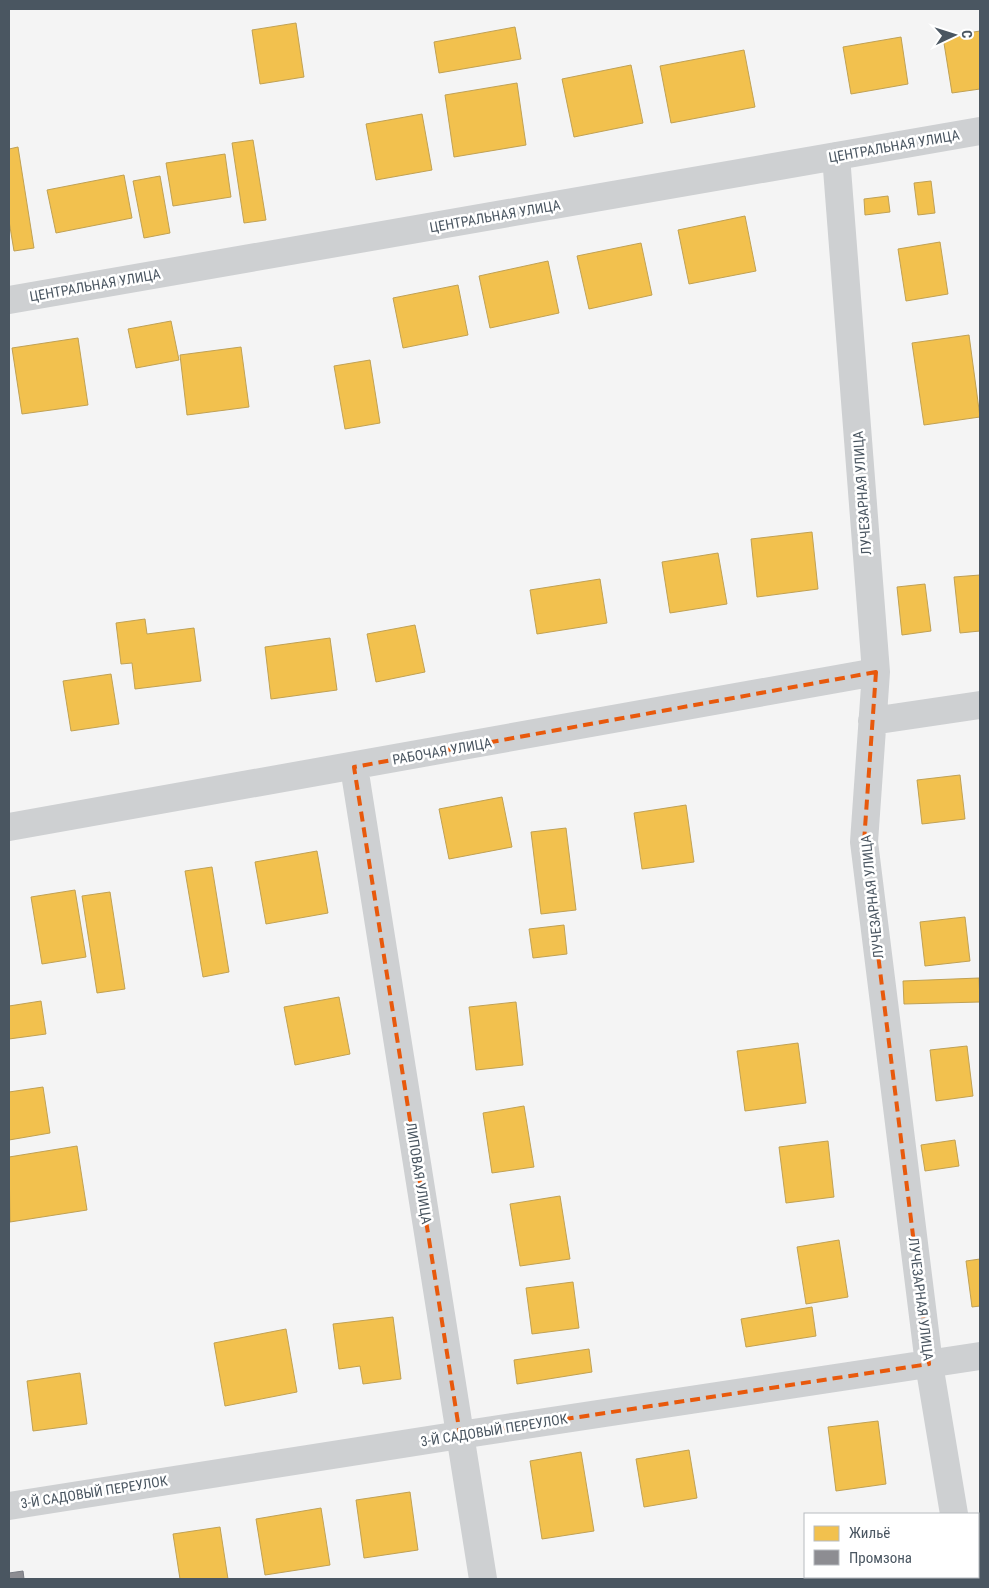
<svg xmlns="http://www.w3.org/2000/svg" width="989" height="1588" font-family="'Roboto Condensed',sans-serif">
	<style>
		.homes { fill: #f2c14e; stroke: #c0a154 }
		.industry { fill: #8d8d92; stroke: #797c83 }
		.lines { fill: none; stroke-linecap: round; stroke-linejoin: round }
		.minor { stroke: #ced0d2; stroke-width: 28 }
		.marked { fill: none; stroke: #e8590c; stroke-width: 4; stroke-dasharray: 10 6; stroke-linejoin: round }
		.labels { text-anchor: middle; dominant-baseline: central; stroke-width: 5; stroke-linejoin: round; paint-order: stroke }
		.street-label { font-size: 14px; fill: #4a5661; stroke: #fff }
	</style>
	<rect width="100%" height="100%" fill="#f4f4f4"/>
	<!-- homes -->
	<path class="homes" d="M296 23 304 77 260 84 252 30Z
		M515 27 521 59 439 73 434 42Z
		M980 31V89L952 93 943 37Z
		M901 37 908 84 851 94 843 47Z
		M744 50 755 107 671 123 660 66Z
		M631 65 643 123 574 137 562 79Z
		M517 83 526 145 454 157 445 95Z
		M422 114 432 170 376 180 366 124Z
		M253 140 266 220 244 223 232 143Z
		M18 147 34 248 14 251 9 221V149Z
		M225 154 231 197 173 206 166 163Z
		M124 175 132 218 56 233 47 190Z
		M160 176 170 233 144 238 133 181Z
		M931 181 935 213 918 215 914 183Z
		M888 196 890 212 865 215 864 199Z
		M745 216 756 271 689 284 678 230Z
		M940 242 948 294 906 301 898 249Z
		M641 243 652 295 589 309 577 256Z
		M548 261 559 313 490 328 479 276Z
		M458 285 468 335 403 348 393 298Z
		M171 321 179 360 136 368 128 329Z
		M969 335 980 417 924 425 912 343Z
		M78 338 88 405 22 414 12 348Z
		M241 347 249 407 187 415 180 355Z
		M370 360 380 423 345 429 334 366Z
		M812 532 818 589 757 597 751 539Z
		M718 553 727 604 670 613 662 562Z
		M980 575V631L960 633 954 577Z
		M600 579 607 623 537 634 530 590Z
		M925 584 931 631 902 635 897 587Z
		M145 619 147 634 194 628 201 681 135 689 132 663 121 664 116 623Z
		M415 625 425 672 376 682 367 634Z
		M330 638 337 690 271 699 265 647Z
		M111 674 119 724 71 731 63 681Z
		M960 775 965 819 922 824 917 780Z
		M502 797 512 847 449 859 439 809Z
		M686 805 694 862 642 869 634 813Z
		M566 828 576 910 541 914 531 832Z
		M317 851 328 913 266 924 255 862Z
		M212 867 229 972 203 977 185 871Z
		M75 890 86 957 42 964 31 897Z
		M110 892 125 989 97 993 82 896Z
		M965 917 970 961 925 966 920 922Z
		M564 925 567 954 533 958 529 929Z
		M979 978 980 1002 904 1004 903 981Z
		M339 997 350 1054 295 1065 284 1007Z
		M41 1001 46 1034 9 1039V1006Z
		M516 1002 523 1065 476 1070 469 1007Z
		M798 1043 806 1103 745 1111 737 1051Z
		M967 1046 973 1096 936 1101 930 1050Z
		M43 1087 50 1133 9 1140V1092Z
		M524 1106 534 1167 492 1173 483 1113Z
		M955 1140 959 1166 925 1171 921 1145Z
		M828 1141 834 1197 786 1203 779 1147Z
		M77 1146 87 1210 10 1222 9 1157Z
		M560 1196 570 1259 520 1266 510 1204Z
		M839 1240 848 1297 806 1304 797 1247Z
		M980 1259V1306L972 1307 966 1261Z
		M573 1282 579 1328 532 1334 526 1288Z
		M812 1307 816 1336 746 1347 741 1319Z
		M393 1317 401 1379 363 1384 360 1366 339 1369 333 1324Z
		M286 1329 297 1392 225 1406 214 1343Z
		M589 1349 592 1372 517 1384 514 1360Z
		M80 1373 87 1424 33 1431 27 1381Z
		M878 1421 886 1484 836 1491 828 1427Z
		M689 1450 697 1498 644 1507 636 1459Z
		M581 1452 594 1531 542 1539 530 1461Z
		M410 1492 418 1550 364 1558 356 1500Z
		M321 1508 330 1565 265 1575 256 1519Z
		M220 1527 228 1579H180L173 1534Z"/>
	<!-- industry -->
	<path class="industry" d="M23 1571 24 1579H9V1573Z"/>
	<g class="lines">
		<!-- minor -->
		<path class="minor" d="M836 156 876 672 864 842 929 1364 954 1514
			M9 300 980 131
			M872 721 980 705
			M354 767 483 1579
			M9 827 876 672
			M9 1506 460 1435 980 1356
			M965 1577V1579"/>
	</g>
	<!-- marked area -->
	<path class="marked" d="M876 672 864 842 929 1364 460 1435 354 767Z"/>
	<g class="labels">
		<!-- street labels -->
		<g class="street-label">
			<text transform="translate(894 146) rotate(-10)">ЦЕНТРАЛЬНАЯ УЛИЦА</text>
			<text transform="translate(495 216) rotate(-10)">ЦЕНТРАЛЬНАЯ УЛИЦА</text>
			<text transform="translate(95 285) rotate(-10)">ЦЕНТРАЛЬНАЯ УЛИЦА</text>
			<text transform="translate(862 493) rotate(-94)">ЛУЧЕЗАРНАЯ УЛИЦА</text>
			<text transform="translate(442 751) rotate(-10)">РАБОЧАЯ УЛИЦА</text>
			<text transform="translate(872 897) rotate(-96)">ЛУЧЕЗАРНАЯ УЛИЦА</text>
			<text transform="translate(419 1173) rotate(81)">ЛИПОВАЯ УЛИЦА</text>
			<text transform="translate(921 1299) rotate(83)">ЛУЧЕЗАРНАЯ УЛИЦА</text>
			<text transform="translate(494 1430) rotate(-9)">3-Й САДОВЫЙ ПЕРЕУЛОК</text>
			<text transform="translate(94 1492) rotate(-9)">3-Й САДОВЫЙ ПЕРЕУЛОК</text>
		</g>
	</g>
	<!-- border -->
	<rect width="989" height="1588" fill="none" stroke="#4a5661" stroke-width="20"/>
	<!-- legend -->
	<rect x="804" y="1513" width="175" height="65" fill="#ffffff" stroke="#b7bbc0"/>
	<rect x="814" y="1526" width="25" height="15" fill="#f2c14e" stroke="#b7bbc0"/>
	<text x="849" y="1538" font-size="15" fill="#4a5661">Жильё</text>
	<rect x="814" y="1550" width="25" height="15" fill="#8d8d92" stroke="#b7bbc0"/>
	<text x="849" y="1563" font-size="15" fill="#4a5661">Промзона</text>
	<!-- north arrow -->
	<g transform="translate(954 35) rotate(86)" stroke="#ffffff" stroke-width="4" paint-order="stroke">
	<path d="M0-4L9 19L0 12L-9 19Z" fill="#4a5661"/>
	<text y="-8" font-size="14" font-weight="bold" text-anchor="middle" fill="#4a5661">С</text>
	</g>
</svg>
